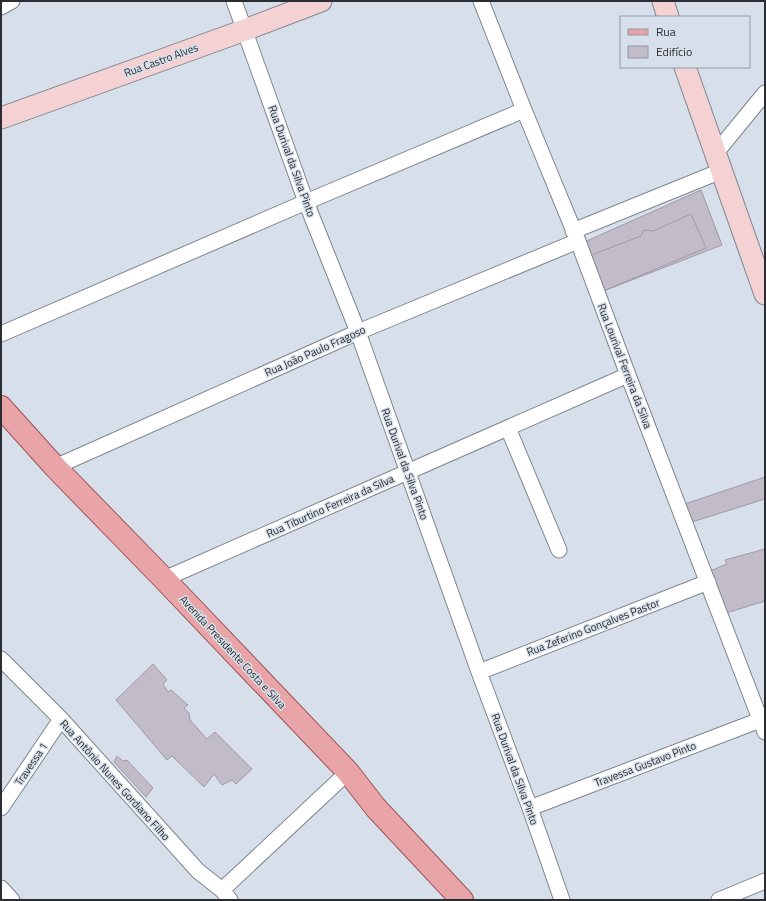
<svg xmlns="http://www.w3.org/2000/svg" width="766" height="901" font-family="'Titillium Web',sans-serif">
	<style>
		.building { fill: #c1bcc8; stroke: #9f9aa5 }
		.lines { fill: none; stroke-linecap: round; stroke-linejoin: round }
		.minor-casing { stroke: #7d858e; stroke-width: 17 }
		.secondary-casing { stroke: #7d858e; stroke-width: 23 }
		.primary-casing { stroke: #9c5357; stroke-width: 24 }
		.minor { stroke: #fff; stroke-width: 15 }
		.secondary { stroke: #f4d2d3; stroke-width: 21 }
		.primary { stroke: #e8a4a7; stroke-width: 22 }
		.labels { text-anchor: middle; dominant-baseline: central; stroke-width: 3; stroke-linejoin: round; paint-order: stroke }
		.street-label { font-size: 11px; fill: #2a2d31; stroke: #d7e0ea }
	</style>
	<rect width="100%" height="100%" fill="#d7e0ea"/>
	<!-- building -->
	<path class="building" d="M701 190 722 245 601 292 580 244Z
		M691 214 706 248 601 292 586 257 641 236 644 230 653 231Z
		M765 477V499L692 522 685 504Z
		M765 549V601L726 613 710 571 727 564 725 560Z
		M153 664 167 680 163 684 168 692 171 690 188 705 184 708 189 713 190 720 207 739 215 732 252 769 236 784 232 780 222 785 214 774 204 787 172 756 167 760 116 700Z
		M117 756 123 761 127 760 153 788 146 797 114 762Z"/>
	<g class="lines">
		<!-- minor casing -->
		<g class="minor-casing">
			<path id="minor" d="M234 1 306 202 358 332 479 672 530 808 562 900
				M481 1 524 110 578 241 628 375 765 732
				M1 7 12 1
				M715 154 765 93
				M573 231 721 171
				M1 334 306 202 524 110
				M508 428 559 550
				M55 467 358 332 578 241
				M164 579 628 375
				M1 659 61 719 198 871 222 890 230 900
				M479 672 708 582
				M1 808 61 719
				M530 808 760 720
				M1 888 12 900
				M222 890 348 772
				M719 900 765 881"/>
		</g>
		<!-- secondary casing -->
		<g class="secondary-casing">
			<path id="secondary" d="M663 1 668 17
				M685 67 765 294
				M1 118 245 30 321 1"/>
		</g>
		<!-- primary casing -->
		<g class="primary-casing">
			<path id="primary" d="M1 407 55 467 164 579 348 772 376 808 462 900"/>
		</g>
		<!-- minor -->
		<use href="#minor" class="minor"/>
		<!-- secondary -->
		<use href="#secondary" class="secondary"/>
		<!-- primary -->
		<use href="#primary" class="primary"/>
	</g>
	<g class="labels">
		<!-- street labels -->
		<g class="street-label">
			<text transform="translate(161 60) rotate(-20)">Rua Castro Alves</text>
			<text transform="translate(292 161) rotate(70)">Rua Durival da Silva Pinto</text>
			<text transform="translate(315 351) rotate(-24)">Rua João Paulo Fragoso</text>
			<text transform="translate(625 366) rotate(69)">Rua Lourival Ferreira da Silva</text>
			<text transform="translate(405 464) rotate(70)">Rua Durival da Silva Pinto</text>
			<text transform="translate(330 506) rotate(-24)">Rua Tiburtino Ferreira da Silva</text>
			<text transform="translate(593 627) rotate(-21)">Rua Zeferino Gonçalves Pastor</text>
			<text transform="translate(233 652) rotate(47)">Avenida Presidente Costa e Silva</text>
			<text transform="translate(31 764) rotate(-56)">Travessa 1</text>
			<text transform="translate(645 764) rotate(-21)">Travessa Gustavo Pinto</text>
			<text transform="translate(515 769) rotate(70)">Rua Durival da Silva Pinto</text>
			<text transform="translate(115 780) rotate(48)">Rua Antônio Nunes Gordiano Filho</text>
		</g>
	</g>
	<!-- border -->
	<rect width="766" height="901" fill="none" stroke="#2a2d31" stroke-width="4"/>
	<!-- legend -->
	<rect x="620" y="16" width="130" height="52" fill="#d7e0ea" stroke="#9298a0"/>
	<rect x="628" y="29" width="20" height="6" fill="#e8a4a7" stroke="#9298a0"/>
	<text x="656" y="36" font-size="12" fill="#2a2d31">Rua</text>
	<rect x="628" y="46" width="20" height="12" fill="#c1bcc8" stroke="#9298a0"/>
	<text x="656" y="56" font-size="12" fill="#2a2d31">Edifício</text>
</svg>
